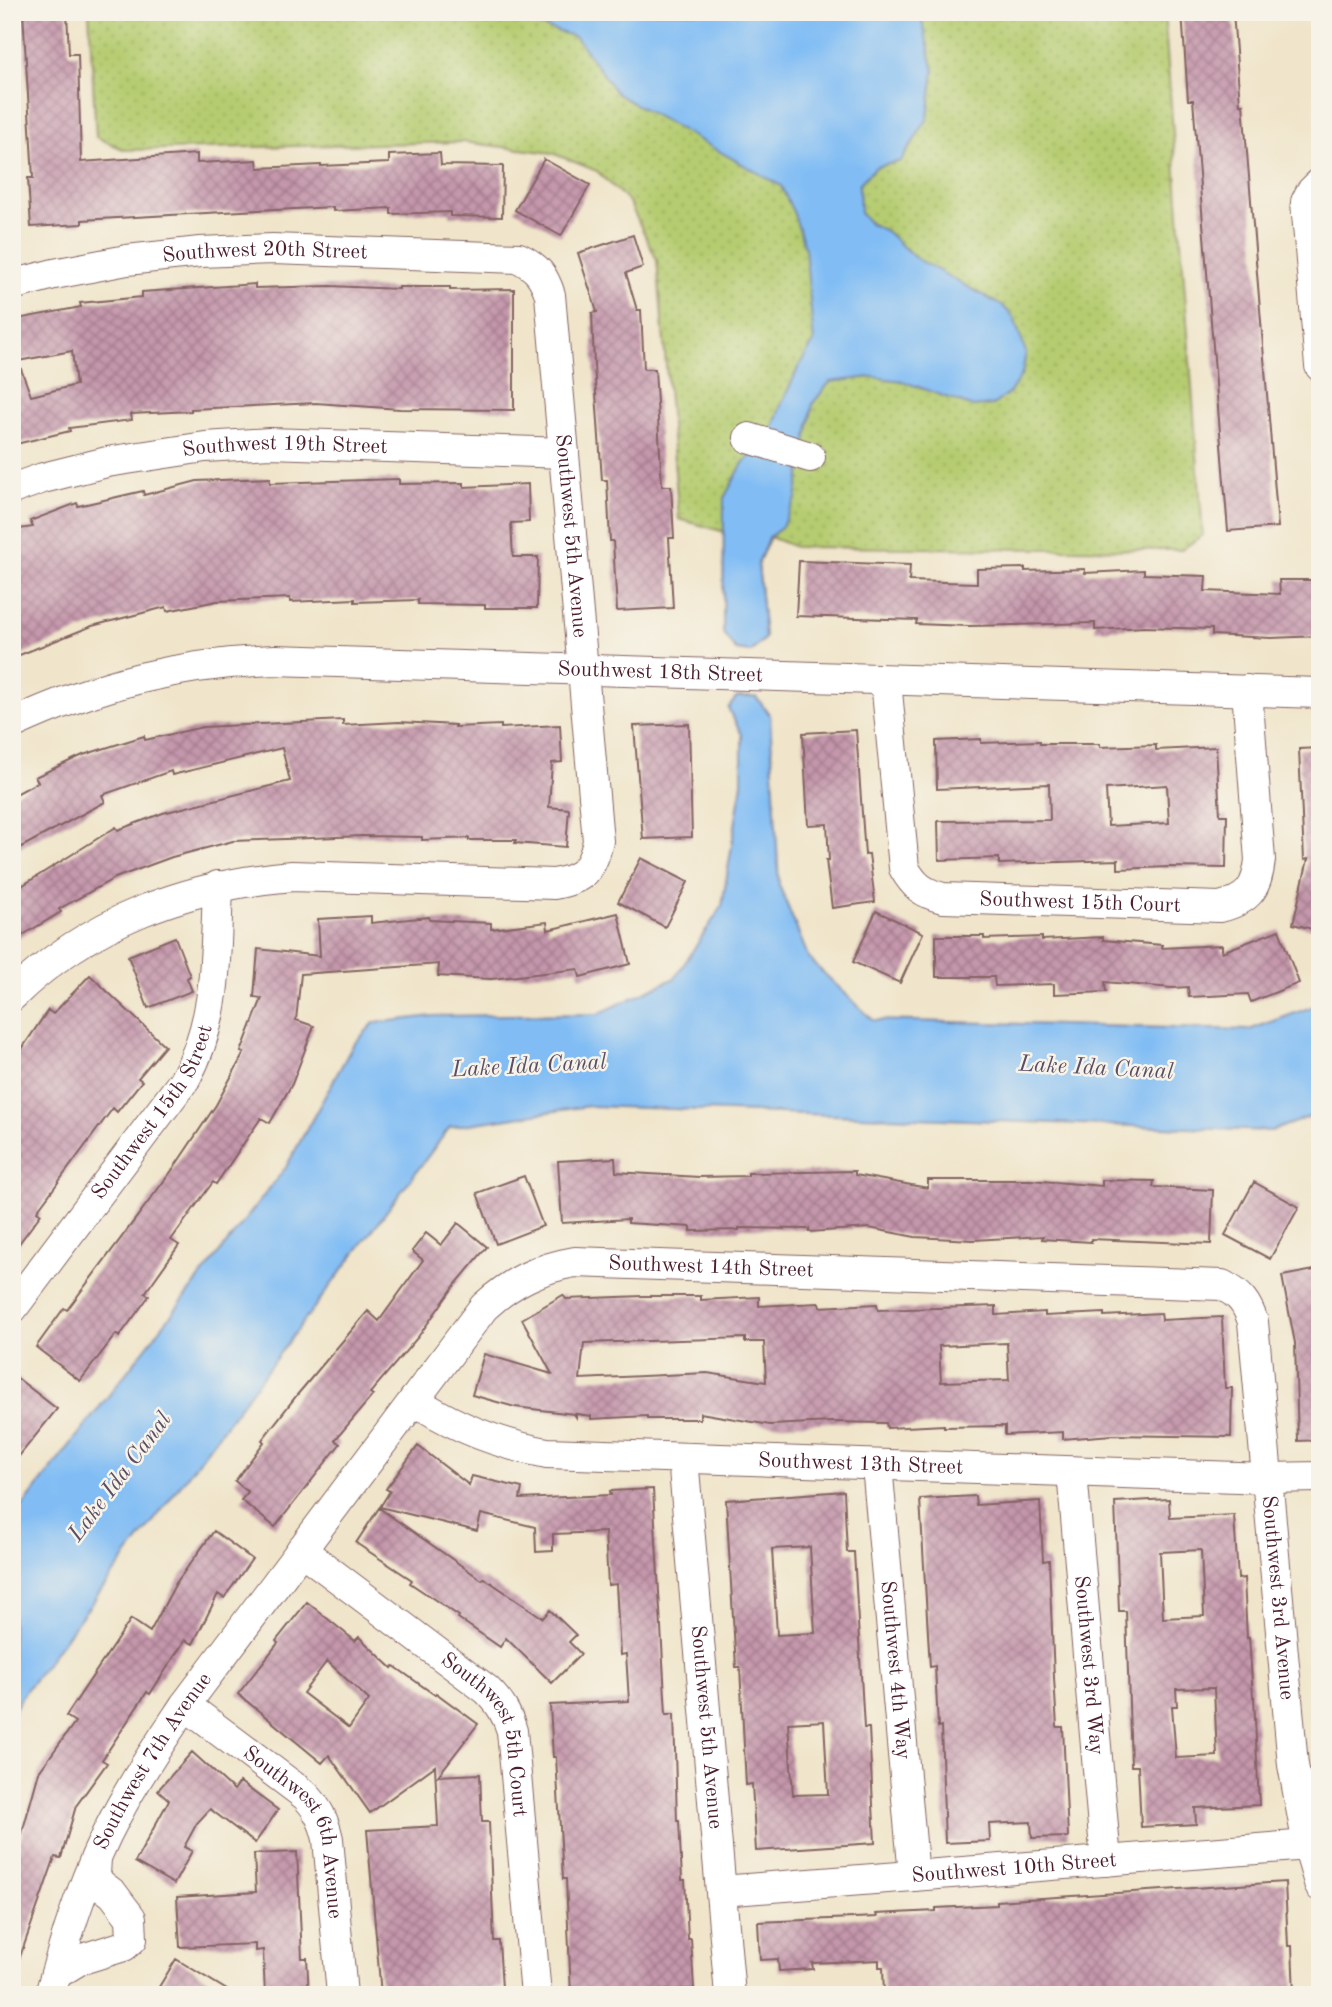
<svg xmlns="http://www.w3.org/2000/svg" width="1332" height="2007" viewBox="0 0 1332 2007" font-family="'Old Standard TT',serif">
<defs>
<pattern id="grass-dots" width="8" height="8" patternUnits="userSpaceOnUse" patternTransform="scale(1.75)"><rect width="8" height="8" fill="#b5cc70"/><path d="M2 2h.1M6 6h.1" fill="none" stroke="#9daf61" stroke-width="1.8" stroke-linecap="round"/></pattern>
<pattern id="building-cross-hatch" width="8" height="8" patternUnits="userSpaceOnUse" patternTransform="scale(1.75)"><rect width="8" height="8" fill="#c597ac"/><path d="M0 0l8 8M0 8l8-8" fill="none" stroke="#a27b8c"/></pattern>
</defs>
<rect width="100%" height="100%" fill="#f7f3e8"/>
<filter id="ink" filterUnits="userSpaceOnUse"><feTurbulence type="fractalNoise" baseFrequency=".0143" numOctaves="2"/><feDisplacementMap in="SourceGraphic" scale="14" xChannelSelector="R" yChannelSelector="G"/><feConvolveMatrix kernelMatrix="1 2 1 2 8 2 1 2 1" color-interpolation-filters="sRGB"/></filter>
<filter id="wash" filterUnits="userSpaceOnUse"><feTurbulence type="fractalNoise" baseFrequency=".00686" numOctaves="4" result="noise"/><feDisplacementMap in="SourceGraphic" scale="28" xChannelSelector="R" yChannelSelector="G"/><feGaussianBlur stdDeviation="1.57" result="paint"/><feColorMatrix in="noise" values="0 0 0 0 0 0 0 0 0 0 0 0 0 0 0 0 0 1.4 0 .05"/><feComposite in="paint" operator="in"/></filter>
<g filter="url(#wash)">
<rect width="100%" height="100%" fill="#f0e5ca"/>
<path fill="url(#grass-dots)" stroke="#80764e" stroke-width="2" d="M89 12H1164L1203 535 1181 550 795 547 770 537 758 563 765 638 751 652 736 650 723 633 725 532 679 519 657 260 629 202 597 171 552 153 463 142 125 150 96 137Z"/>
<path fill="#81bdf4" stroke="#666e90" stroke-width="2" d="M496 12H920L934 71 928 118 901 161 876 167 859 184 860 213 871 224 886 231 914 257 1004 307 1014 318 1026 353 1022 374 1010 392 993 405 973 407 902 381 872 377 830 382 813 403 796 499 781 528 769 537 758 563 765 638 751 652 736 650 723 633 724 498 743 463 769 439 781 405 800 364 814 342 805 248 794 214 781 186 617 94 576 37Z
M737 697H756L770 715 779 885 809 959 873 1020 1249 1030 1320 1004V1113L1271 1131 589 1106 450 1127 21 1697 12 1715V1520L286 1167 353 1045 374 1023 433 1016 598 1014 675 978 722 906 742 783V735L728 708Z"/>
<g id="blocks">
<path fill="url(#building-cross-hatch)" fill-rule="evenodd" d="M23 12H67L69 54H78L81 162 197 154V163L257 160 258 168 321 165V166L389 163V155L440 153 441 165 503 166 502 217 450 216V212L391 214V208L333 211V207L275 210V209L82 220V224L31 227 28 178H33Z
M1182 12H1233L1240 104H1243L1278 527 1228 531 1193 100H1188Z
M544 159 590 185 561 236 515 210Z
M633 235 643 267 626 273 637 310H641L644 369H655L662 486H671L674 538H669L673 608 617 611 613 541H610L607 480H602L594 365 592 313 597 312 578 253Z
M255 284V288L330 286 399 289V287H450V290L514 289V410L400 409 316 403 191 409V411L131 414 132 420 69 428 70 431 12 445V320L81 307 80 303 142 297V292ZM72 351 76 385 31 396 18 361Z
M270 478V483L399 479V484L464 483V487L528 484 529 522 511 523 513 557H538L537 608H485V605L418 604V600L355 602V599L290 602V598L217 601 167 611 166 607 92 626 12 658V530L33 527 30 521 77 503 78 506 143 491 144 495 197 481Z
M799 561 910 565 909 581 977 583V569L1025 568V571L1085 569V573L1144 570V574L1206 576 1205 591 1280 594 1279 580H1320V636L1271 638 1212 635V629L1144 627 1095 630V623L969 626 916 624 917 620 796 616Z
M343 720V725L399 722 455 725V727L501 725V728L560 725 562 762 552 763 549 807 569 809 566 847 515 843 516 840H469V838L422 840V837L363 836 233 841 172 857 115 878 59 909 61 912 18 938 12 928V892L116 827 118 830 163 813 290 781 282 748 172 775 171 771 102 795 105 802 12 852V796L38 782 35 777 83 755 144 736 145 740 203 727Z
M689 724 692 837 643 839 634 726Z
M856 730 865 855 869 854 875 902 832 908 826 860H829L827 824 808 825 803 733Z
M981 739V743L1040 741V744H1100V747L1156 745V750L1216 747 1220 815H1227L1226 868 1169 867 1118 869V860L999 864V858L939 860 938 821 1050 820 1049 784 937 789 936 741ZM1167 785 1169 823 1108 826 1106 789Z
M1320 748V931L1293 924 1308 859 1304 860 1299 749Z
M641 858 688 882 665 927 618 902Z
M876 911 923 933 900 983 853 962Z
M618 913 630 964 580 977 578 969 491 979 438 976 439 964 301 974 296 1020 314 1026 292 1084 270 1123 261 1118 216 1184 213 1182 171 1240 179 1245 145 1293 149 1296 119 1337 116 1334 80 1381 36 1347 64 1308 67 1310 173 1169 216 1105 244 1053 241 1052 262 998 254 997 258 949 320 956 318 919 371 916V923L429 917 430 920 491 923V929L547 922 548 930Z
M1279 930 1299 983 1251 1002 1248 994 1189 997 1188 987 1172 988 1105 982 1106 992 1054 994V984L995 986 994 977H936V936H984V939L1042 937V940L1103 937V940L1162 945V948L1222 945V952Z
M175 937 190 976 187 978 192 991 148 1008 128 956Z
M90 975 165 1046 138 1078 142 1081 117 1112 113 1108 37 1211 41 1214 12 1253V1043L21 1050 48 1010 53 1014Z
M615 1158 616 1172 699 1177 748 1176V1173L855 1171V1175L928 1188V1180H1030L1102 1186V1180L1154 1181 1153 1187 1213 1190 1211 1244 1091 1239V1242L1042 1239 1043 1236 973 1240 915 1237 869 1228 809 1232V1229L739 1228V1230L691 1231V1227L628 1223V1219L562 1223 558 1161Z
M524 1176 543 1226 496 1244 477 1193Z
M1254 1182 1299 1207 1270 1259 1225 1235Z
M458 1223 487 1247 455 1285 418 1337 370 1393 373 1395 335 1440 340 1444 275 1527 241 1500 248 1492 235 1481 264 1442 262 1440 297 1395 368 1311 379 1321 423 1260 412 1251 426 1233 441 1245Z
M1320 1269V1440L1298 1441 1295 1343 1282 1276Z
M563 1295 566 1299 643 1296H701V1300L759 1297V1306L819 1303 820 1307 877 1304 878 1310 996 1306V1315L1045 1312V1316L1104 1313V1316L1161 1313 1162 1320 1222 1317 1225 1388H1232L1231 1437 1112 1435 1063 1439V1432L1005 1435V1426L944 1427V1425L887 1428 886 1423 832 1422 770 1425 700 1413V1419H647V1416L591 1419V1416L576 1414V1417L574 1414 515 1407 472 1395 484 1354 552 1374 522 1319ZM745 1338V1342H764L766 1382 707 1373 580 1379 584 1343ZM1007 1343 1009 1380 941 1382 939 1346Z
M12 1374 57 1409 12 1465Z
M418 1446 469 1485 472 1476 522 1488 520 1499 611 1495 610 1491 653 1489 666 1714H674L677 1821H679L682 1880H685L688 1939H691L694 1989 571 1995 566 1879H563L556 1757H553L550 1705 629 1701 626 1654 620 1655 616 1584 608 1585 605 1532 553 1534V1551L536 1552 535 1527 481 1514 477 1531 380 1507 390 1491 386 1489Z
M844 1491 847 1552H854L864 1728H869L875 1843 756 1851 752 1784 746 1785 740 1667H736L726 1500ZM810 1547 815 1633 777 1635 772 1549ZM824 1721 828 1794 793 1795 788 1723Z
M975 1496 976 1505 1040 1501 1043 1561 1049 1560 1054 1678 1057 1727H1063L1068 1837 1032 1838 1031 1822 989 1824 990 1841 945 1843 941 1726 938 1727 935 1666 930 1667 920 1499Z
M1169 1499 1170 1518 1234 1515 1238 1579 1244 1578 1247 1638 1249 1637 1253 1697H1254L1259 1805 1195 1808 1196 1824 1141 1827 1138 1766H1131L1126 1611H1119L1115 1502ZM1201 1550 1204 1616 1163 1618 1160 1552ZM1214 1688 1217 1756 1176 1758 1172 1706H1177L1176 1689Z
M379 1508 482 1580 484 1578 543 1618 550 1610 576 1635 569 1642 581 1654 552 1683 506 1638 500 1647 458 1618 459 1616 410 1583 412 1580 356 1543Z
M214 1531 252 1559 224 1598 218 1594 193 1644 185 1640 150 1694 147 1692 102 1760 107 1763 76 1806 61 1858 55 1857 15 1971 12 1970V1857L15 1858 39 1772 75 1722 66 1716 131 1619 150 1632 176 1583Z
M307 1602 355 1641 359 1637 392 1668 394 1666 435 1695 436 1693 478 1724 438 1776 480 1774 482 1822H489L494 1941H499L502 1988 426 1993V1995H381L367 1830 438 1826 435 1766 370 1813 329 1755 322 1763 238 1694 278 1643 276 1641ZM327 1661 369 1700 349 1728 303 1693Z
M192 1752 234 1790 240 1782 278 1810 255 1843 210 1809 197 1823 184 1847 192 1851 174 1884 135 1862 169 1800 158 1790Z
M297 1852 302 1958H307L309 1995H265L263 1950 255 1951V1944L180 1947 177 1897 256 1892 254 1854Z
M1285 1882 1288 1946H1292L1294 1995H884L883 1967H879V1960L812 1963 813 1969 779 1971 778 1959 760 1960 758 1922 877 1917 876 1914 936 1911V1908L997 1905V1901Z
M176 1959 235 1995H154Z"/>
</g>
</g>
<g filter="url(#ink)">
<use href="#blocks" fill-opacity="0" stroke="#846463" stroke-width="2"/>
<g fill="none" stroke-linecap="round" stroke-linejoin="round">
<g stroke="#846463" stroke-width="32">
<g id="minor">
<path d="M1320 183 1311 192 1306 202 1320 366"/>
<path id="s1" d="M12 285 54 274 127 260 200 252 273 249 519 258C537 267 544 276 550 295L598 841C592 870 583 879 554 884L292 876C188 885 88 921 12 996"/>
<path d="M749 438 810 457"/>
<path id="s2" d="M12 489 43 478 107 462 205 447 270 443 564 453"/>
<path id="s3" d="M886 681 904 868C914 886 923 893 943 898L1220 907C1248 900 1257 889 1260 860L1247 690"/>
<path id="s4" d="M12 724C100 683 178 664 275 660L1320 693"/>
<path id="s5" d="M12 1309 185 1079C219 1017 215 954 218 886"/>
<path id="s6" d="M414 1400C456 1428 498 1444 547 1453L1266 1478 1320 1477"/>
<path id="s7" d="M683 1458 730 1995"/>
<path id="s8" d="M877 1465 914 1876"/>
<path id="s9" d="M1072 1472 1106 1861"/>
<path id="s10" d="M301 1550 487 1690C500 1703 507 1714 512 1731L536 1995"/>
<path id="s11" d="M185 1705 306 1796C318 1809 324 1821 328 1839L342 1995"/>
<path id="s12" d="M721 1891 1308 1845"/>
<path d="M56 1974 79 1960 124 1946 132 1939 131 1918 113 1894 100 1884 95 1875 96 1858"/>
<path id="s13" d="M50 1995C67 1933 86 1871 117 1814 137 1776 161 1741 185 1705L484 1307C511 1282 539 1268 575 1262L1222 1285C1240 1294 1247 1303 1253 1322L1293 1765 1308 1845 1320 1886"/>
</g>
</g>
<use href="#minor" stroke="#fff" stroke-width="30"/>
</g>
</g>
<g text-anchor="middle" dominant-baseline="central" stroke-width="5" stroke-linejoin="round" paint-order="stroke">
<g font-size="21" fill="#4a1f2b" stroke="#f7f3e8">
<text stroke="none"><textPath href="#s1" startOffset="256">Southwest 20th Street</textPath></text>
<text stroke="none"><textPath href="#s2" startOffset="278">Southwest 19th Street</textPath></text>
<text stroke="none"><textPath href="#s1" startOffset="802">Southwest 5th Avenue</textPath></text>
<text stroke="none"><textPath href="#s4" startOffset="658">Southwest 18th Street</textPath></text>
<text stroke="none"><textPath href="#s3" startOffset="376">Southwest 15th Court</textPath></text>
<text stroke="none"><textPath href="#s5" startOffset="243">Southwest 15th Street</textPath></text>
<text stroke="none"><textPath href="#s13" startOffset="1059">Southwest 14th Street</textPath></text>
<text stroke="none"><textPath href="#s6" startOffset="458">Southwest 13th Street</textPath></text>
<text stroke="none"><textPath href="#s13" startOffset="1897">Southwest 3rd Avenue</textPath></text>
<text stroke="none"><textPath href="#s9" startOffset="194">Southwest 3rd Way</textPath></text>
<text stroke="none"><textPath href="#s8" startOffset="206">Southwest 4th Way</textPath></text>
<text stroke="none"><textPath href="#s7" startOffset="270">Southwest 5th Avenue</textPath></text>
<text stroke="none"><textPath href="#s10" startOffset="273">Southwest 5th Court</textPath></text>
<text stroke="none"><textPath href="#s13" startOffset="257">Southwest 7th Avenue</textPath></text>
<text stroke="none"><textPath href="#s11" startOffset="178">Southwest 6th Avenue</textPath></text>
<text stroke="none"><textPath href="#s12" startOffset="294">Southwest 10th Street</textPath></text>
</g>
<g font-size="23" font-style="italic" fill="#5a4e67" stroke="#f7f3e8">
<text transform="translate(529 1066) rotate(-3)">Lake Ida Canal</text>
<text transform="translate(1096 1068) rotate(3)">Lake Ida Canal</text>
<text transform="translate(120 1477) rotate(-53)">Lake Ida Canal</text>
</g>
</g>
<rect width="1332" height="2007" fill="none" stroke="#f7f3e8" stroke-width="42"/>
</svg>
